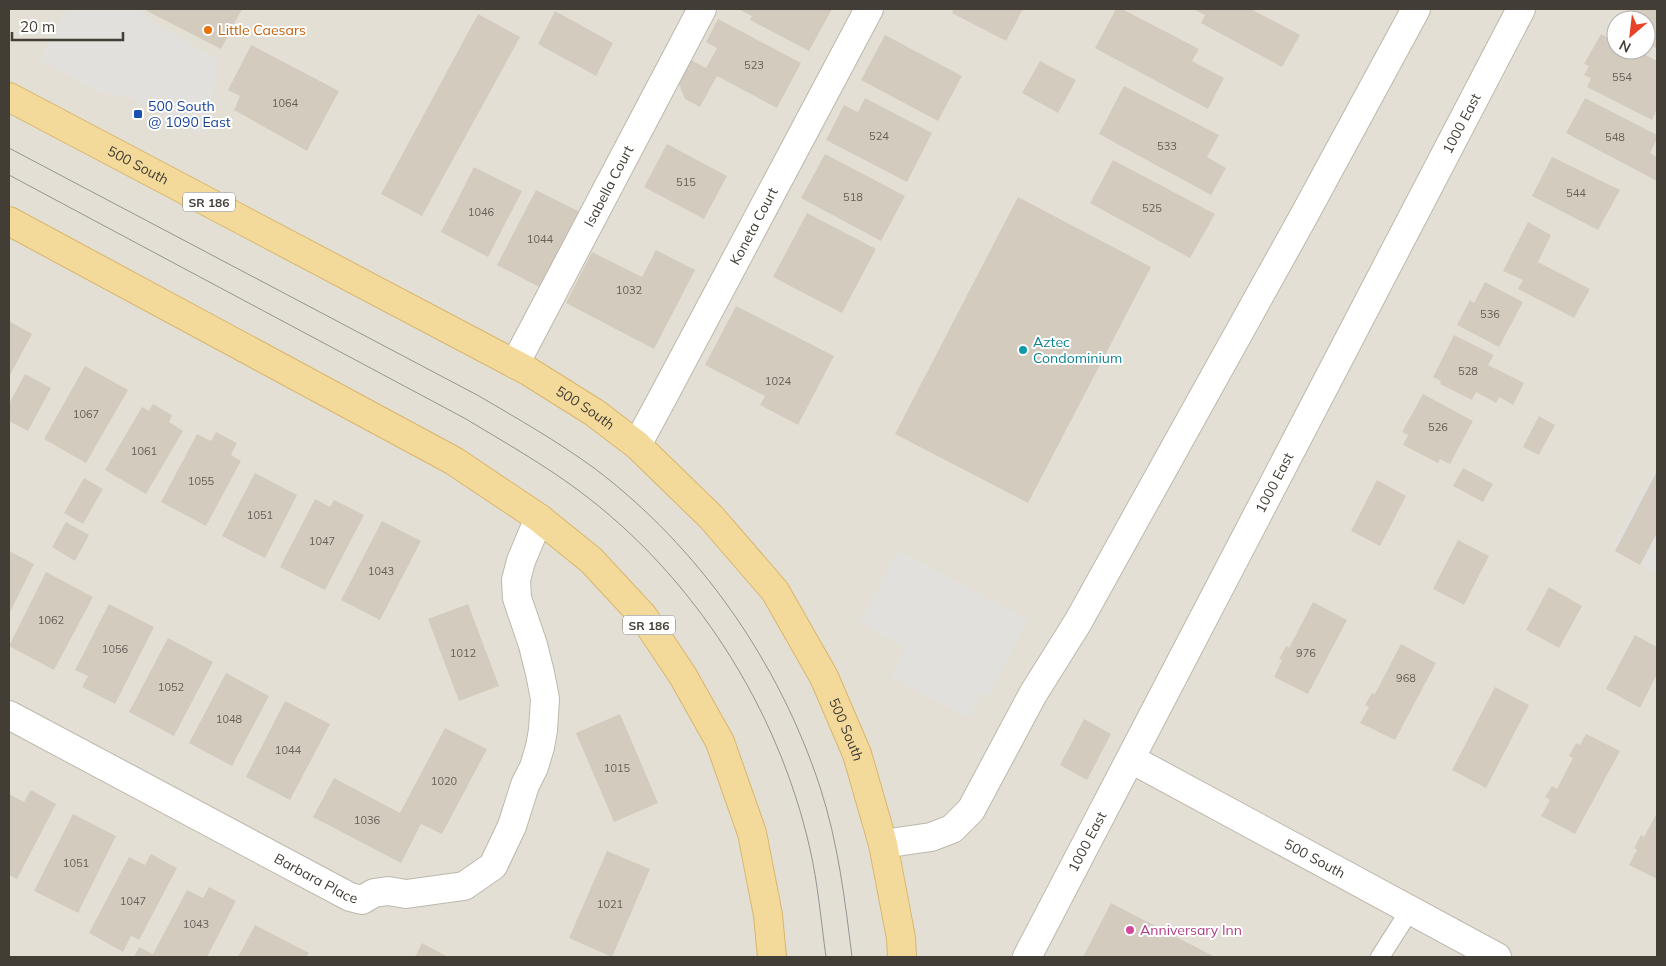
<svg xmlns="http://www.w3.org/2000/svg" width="1666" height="966" viewBox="0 0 1666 966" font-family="Mulish,sans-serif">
<rect width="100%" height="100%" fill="#f1ede5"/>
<path fill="#e4dfd4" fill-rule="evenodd" d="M9 9H1657V957H9ZM1616 20H1646V50H1616Z"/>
<path fill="#e2e0dd" d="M66 9H143L146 19 219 60 205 137 126 96 100 93 40 60Z
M1657 464V575L1612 547Z
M898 550 1028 620 988 696 982 693 968 718 891 677 905 648 860 622Z"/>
<path fill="#d4cbbf" d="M148 9H242L221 49 147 11Z
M738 9H832L809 51 750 20 752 16Z
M954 9H1023L1006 41 952 13Z
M1116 9H1122L1199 49 1192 61 1224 78 1208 109 1095 48Z
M1193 9H1251L1300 35 1282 67 1201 23 1205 15Z
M1624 9H1657V49L1646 43V20H1623L1628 11Z
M555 11 613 43 596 76 538 44Z
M478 14 520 37 422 216 381 194Z
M718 19 801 63 777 108 717 76 700 107 685 99 679 84 672 80 679 68 685 72 691 60 706 68 717 48 706 42Z
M1601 34 1616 42V50H1637L1657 61V109L1652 120 1587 87 1591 78 1584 75 1589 66 1584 64Z
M885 35 962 76 938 121 861 80Z
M251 45 339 91 307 151 234 110 240 96 228 90Z
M1040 61 1076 80 1058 113 1022 93Z
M1124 86 1219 135 1207 157 1226 168 1211 195 1099 134Z
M865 98 932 133 907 182 826 140 844 105 858 112Z
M1585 98 1657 135V139L1650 153 1657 157V181L1566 133Z
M667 144 727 176 704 219 644 187Z
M825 154 905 196 881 241 801 198Z
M1552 157 1620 190 1598 230 1532 196Z
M1113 160 1215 214 1190 258 1090 203Z
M474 167 522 191 488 257 441 232Z
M536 190 582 213 543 289 497 265Z
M1018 197 1151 267 1028 503 895 434Z
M807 213 876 249 842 313 773 277Z
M1528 222 1551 235 1538 262 1590 289 1574 318 1518 289 1523 280 1503 271Z
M656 250 695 270 654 349 566 303 592 252 642 277Z
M1485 282 1523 302 1499 347 1457 325 1470 300 1474 303Z
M736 306 834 356 798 425 760 405 765 396 705 365Z
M9 321 32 334 9 377Z
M1454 335 1494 355 1488 365 1524 383 1513 405 1499 397 1496 403 1476 392 1472 400 1440 384 1441 381 1433 377Z
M85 366 128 390 86 463 44 439Z
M25 374 51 388 28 431 9 421V404Z
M1423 394 1473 421 1450 464 1440 459 1438 463 1403 445 1408 435 1402 432Z
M153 404 172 415 169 422 183 431 146 494 105 470 142 407 149 411Z
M1539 416 1555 425 1539 455 1523 447Z
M216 432 237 443 231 455 241 461 206 526 161 502 197 434 211 441Z
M1463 468 1493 484 1483 502 1453 486Z
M1657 471V533L1640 565 1615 551Z
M255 473 297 495 265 558 222 536Z
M84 478 103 489 83 524 64 513Z
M1377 480 1406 496 1380 546 1351 531Z
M315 499 330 507 334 500 364 515 325 590 280 567Z
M382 521 421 541 380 620 341 600Z
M66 522 89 535 75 561 52 547Z
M1458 540 1489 556 1464 605 1433 589Z
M9 551 34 564 9 614Z
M46 572 93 597 54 670 9 646Z
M1549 587 1582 606 1559 648 1526 630Z
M1313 602 1347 620 1308 694 1274 677 1282 660 1279 659 1286 646 1289 648Z
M109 604 154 627 115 704 82 687 88 676 75 670Z
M468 604 499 686 459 701 428 619Z
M1635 635 1657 647V674L1640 708 1606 689Z
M168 638 213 662 174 736 129 712Z
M1401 644 1436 663 1395 740 1360 723 1369 707 1365 705 1372 693 1375 694Z
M226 673 269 696 232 766 189 743Z
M1495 687 1529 705 1486 788 1452 770Z
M285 701 330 724 290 800 246 777Z
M620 714 658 803 614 822 576 733Z
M1084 719 1111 734 1087 780 1060 765Z
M445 728 487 749 442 834 421 824 401 863 313 817 334 778 400 813Z
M1586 734 1620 751 1575 834 1541 816 1550 800 1545 797 1552 786 1557 789 1573 758 1569 756 1576 743 1580 745Z
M31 790 56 804 17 879 9 875V794L24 802Z
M1657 813V879L1629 865 1637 850 1634 848 1641 835 1644 837Z
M73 814 116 836 78 913 34 891Z
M607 851 650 869 612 957 569 938Z
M151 854 177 868 139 940 131 936 123 952 89 933 129 857 145 865Z
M209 887 236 901 207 957H134L139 947 153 954 187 890 203 898Z
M1111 903 1215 957H1083Z
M255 925 309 953 306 957H238Z
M422 943 448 957H415Z"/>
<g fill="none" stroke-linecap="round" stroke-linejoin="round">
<g stroke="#beb7ac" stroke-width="20">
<path id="lane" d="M1380 957 1410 910"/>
</g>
<g stroke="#beb7ac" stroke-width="30">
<g id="street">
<path id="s1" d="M515 364 702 9"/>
<path id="s2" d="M637 445 664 395 869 9"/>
<path id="s3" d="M9 715 350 897 362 900 374 893 388 891 406 894 464 886 493 866 512 826 525 785 534 767 540 747 543 730 545 699 540 673 533 645 517 598 516 580 521 561 539 518"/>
<path id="s4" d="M1131 759 1497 957"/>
<path d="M883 844 931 837 952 829 971 810 1033 694 1078 622 1301 221 1416 9"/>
<path id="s5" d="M1027 957 1521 9"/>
</g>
</g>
<g stroke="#d8b66c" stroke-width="30">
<g id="primary">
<path id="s6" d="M9 97 528 371 595 413 637 445 711 517 775 591 824 677 857 754 883 844 901 938 902 957"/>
<path d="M9 221 454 461 539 518 591 560 643 616 683 676 720 742 752 833 768 915 772 957"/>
</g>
</g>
<use href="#lane" stroke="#fff" stroke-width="18"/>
<use href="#street" stroke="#fff" stroke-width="28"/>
<use href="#primary" stroke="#f4da9a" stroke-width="28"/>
<path stroke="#949494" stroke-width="1" d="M9 148 479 396C518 419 557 441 594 468 699 547 779 662 820 787 838 842 845 900 852 957
M9 175 466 419C504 442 543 464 578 490 694 576 778 708 810 849 818 884 821 921 826 957"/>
</g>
<circle fill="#e8710a" stroke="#fff" stroke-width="2" cx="208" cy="30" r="5"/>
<rect fill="#1a4fb4" stroke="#fff" stroke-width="2" x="133" y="109" width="10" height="10" rx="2.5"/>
<circle fill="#0f9aa8" stroke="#fff" stroke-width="2" cx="1023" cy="350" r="5"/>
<circle fill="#d1479c" stroke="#fff" stroke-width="2" cx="1130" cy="930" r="5"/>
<g text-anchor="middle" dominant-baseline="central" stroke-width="4" stroke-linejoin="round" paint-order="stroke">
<g font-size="11" fill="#666058">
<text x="754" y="65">523</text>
<text x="1622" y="77">554</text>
<text x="285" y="103">1064</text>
<text x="879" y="136">524</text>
<text x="1615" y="137">548</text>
<text x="1167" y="146">533</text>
<text x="686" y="182">515</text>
<text x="1576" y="193">544</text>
<text x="853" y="197">518</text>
<text x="1152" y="208">525</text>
<text x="481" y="212">1046</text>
<text x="540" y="239">1044</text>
<text x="629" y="290">1032</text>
<text x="1490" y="314">536</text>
<text x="1468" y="371">528</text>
<text x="778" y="381">1024</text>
<text x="86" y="414">1067</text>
<text x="1438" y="427">526</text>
<text x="144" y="451">1061</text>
<text x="201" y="481">1055</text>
<text x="260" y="515">1051</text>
<text x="322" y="541">1047</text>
<text x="381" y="571">1043</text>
<text x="51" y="620">1062</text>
<text x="115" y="649">1056</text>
<text x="463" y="653">1012</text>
<text x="1306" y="653">976</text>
<text x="1406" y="678">968</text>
<text x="171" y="687">1052</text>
<text x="229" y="719">1048</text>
<text x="288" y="750">1044</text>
<text x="617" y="768">1015</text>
<text x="444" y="781">1020</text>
<text x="367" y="820">1036</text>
<text x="76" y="863">1051</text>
<text x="133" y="901">1047</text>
<text x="610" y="904">1021</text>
<text x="196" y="924">1043</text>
</g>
<g fill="#fff" stroke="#7b7772" stroke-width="1">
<rect x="183" y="192.5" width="52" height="19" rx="4"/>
<rect x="623" y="615.5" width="52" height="19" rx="4"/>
</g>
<g font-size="12" font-weight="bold" fill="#423d35">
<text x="209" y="202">SR 186</text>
<text x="649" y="625">SR 186</text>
</g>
<g font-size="14" fill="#c56008" stroke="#fff" text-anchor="start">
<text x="218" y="30">Little Caesars</text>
</g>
<g font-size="14" fill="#164399" stroke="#fff" text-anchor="start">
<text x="148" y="106">500 South<tspan x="148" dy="16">@ 1090 East</tspan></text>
</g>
<g font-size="14" fill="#423d35" stroke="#fff">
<text stroke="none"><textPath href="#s5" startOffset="940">1000 East</textPath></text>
<text stroke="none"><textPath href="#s6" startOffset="146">500 South</textPath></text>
<text stroke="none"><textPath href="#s1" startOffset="201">Isabella Court</textPath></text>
<text stroke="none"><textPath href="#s2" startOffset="248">Koneta Court</textPath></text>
<text stroke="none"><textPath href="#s6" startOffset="655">500 South</textPath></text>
<text stroke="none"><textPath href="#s5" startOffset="535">1000 East</textPath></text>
<text stroke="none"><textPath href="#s6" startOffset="1076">500 South</textPath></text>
<text stroke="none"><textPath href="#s5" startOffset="130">1000 East</textPath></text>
<text stroke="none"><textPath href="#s4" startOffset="209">500 South</textPath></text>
<text stroke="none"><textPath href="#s3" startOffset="348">Barbara Place</textPath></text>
</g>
<g font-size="14" fill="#0d838f" stroke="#fff" text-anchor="start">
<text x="1033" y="342">Aztec<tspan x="1033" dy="16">Condominium</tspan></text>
</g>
<g font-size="14" fill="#b23c85" stroke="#fff" text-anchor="start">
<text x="1140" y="930">Anniversary Inn</text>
</g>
</g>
<rect width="1666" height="966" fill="none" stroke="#423d35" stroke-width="20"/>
<g transform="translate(1631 35) rotate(208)"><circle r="24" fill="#ffffff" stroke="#b3b1ae"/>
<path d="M0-4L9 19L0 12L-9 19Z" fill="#e64227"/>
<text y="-8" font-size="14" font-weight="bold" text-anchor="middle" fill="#423d35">N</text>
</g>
<path d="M12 32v8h111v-8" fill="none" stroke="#423d35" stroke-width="2.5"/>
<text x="20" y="32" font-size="15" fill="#423d35" stroke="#ffffff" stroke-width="4" paint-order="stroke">20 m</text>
</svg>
